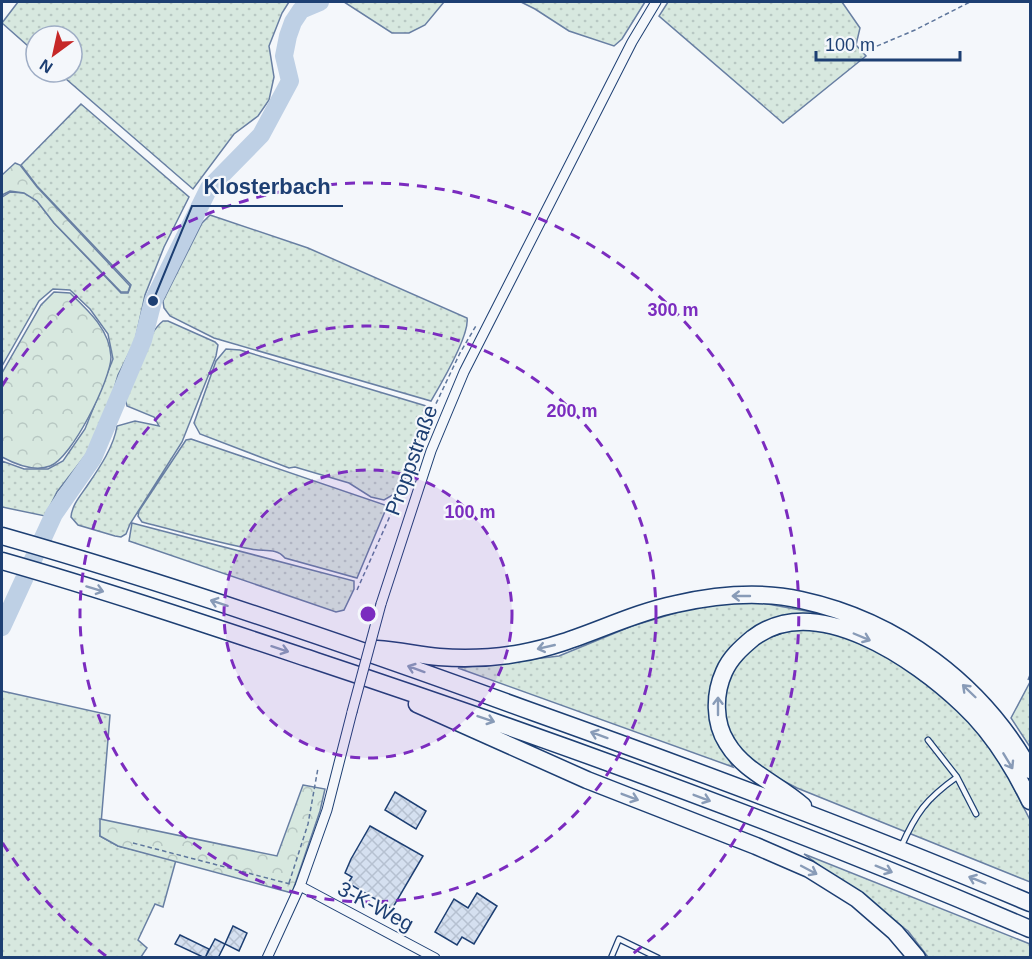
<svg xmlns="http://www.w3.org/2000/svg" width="1032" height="959" viewBox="0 0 1032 959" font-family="Arial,sans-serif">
<defs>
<pattern id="green-dots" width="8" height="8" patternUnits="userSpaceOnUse" patternTransform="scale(1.5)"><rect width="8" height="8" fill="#d7e8df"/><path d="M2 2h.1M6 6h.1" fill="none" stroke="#b8c8c3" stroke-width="1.8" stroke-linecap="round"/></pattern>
<pattern id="forest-crowns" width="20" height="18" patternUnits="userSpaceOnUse" patternTransform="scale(1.5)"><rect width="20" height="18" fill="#d7e8df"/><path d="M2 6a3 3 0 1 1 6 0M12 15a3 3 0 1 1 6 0" fill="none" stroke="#b8c8c3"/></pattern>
<pattern id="building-cross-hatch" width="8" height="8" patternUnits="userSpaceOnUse" patternTransform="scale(1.5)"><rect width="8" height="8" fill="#d5e0f0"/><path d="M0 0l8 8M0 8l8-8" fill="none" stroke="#b6c1d1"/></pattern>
</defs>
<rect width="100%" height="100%" fill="#f4f7fb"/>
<path fill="url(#green-dots)" stroke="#687fa3" stroke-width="1.5" d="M18 2H289L282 13 269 46 274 77 269 100 258 116 234 134 193 189 58 72H72V36H36V53L2 23Z
M344 2H444L425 25 409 33H392Z
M521 2H645L622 39 614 46 569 31 535 9Z
M668 2H842L860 28 856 45 866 56 783 123 659 16Z
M81 104 189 197 164 247 145 295 135 341 118 375 110 403 88 452 57 492 45 516 2 507V461L24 469H48L63 461 85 429 113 359 108 334 90 309 70 290 53 289 39 301 2 366V197L10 192 25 193 37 201 54 223 121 293H128L131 285 37 186 21 165Z
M210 215 308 248 467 318C470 335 441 384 431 401L214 338 170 316 164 308 163 301 202 223Z
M163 321H168L215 342 218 345 216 356 182 442 130 524 126 534 121 537 115 536 78 525 71 517C72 504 82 494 89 483 100 467 114 446 117 426L135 421 159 426 154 417 127 406C126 401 124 396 126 392 131 373 148 333 163 321Z
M226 349 240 350 426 406 429 410 396 493 384 500 371 497 349 483 295 467 289 468 200 434 194 423 216 361Z
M191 439 385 505 386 509 357 578 285 558C276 547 263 552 251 549 214 542 178 531 142 522L138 516 139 511 186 440Z
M132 523 354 581V589L344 610 336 612 129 541Z
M751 601 828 615 826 621 797 617 726 654 712 729 733 767 458 668 559 656 632 626 692 608Z
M796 628 841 634 885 655 923 678 961 710 1002 765 1030 820V882L797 788 766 772 745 757 728 731 722 698 736 662 758 642Z
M1030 682V747L1011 718Z
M2 691 110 715 100 836 118 846 176 860 163 907 155 904 138 940 147 948 141 957 2 958Z
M804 854 1030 944V957H928L908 931Z"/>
<path fill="url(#forest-crowns)" stroke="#687fa3" stroke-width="1.5" d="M15 163 20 165 37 187 130 286 128 292H121L54 223 37 201 24 193 10 191 2 195V175Z
M54 292 70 293C88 310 110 330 111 357 111 379 72 458 50 466 35 472 15 464 2 457V373L41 305Z
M303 785 325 789 320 811 292 893 118 846 100 836V819L277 856Z"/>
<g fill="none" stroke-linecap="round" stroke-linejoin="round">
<path stroke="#bed0e5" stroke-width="18" d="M2 627 54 514 93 458 143 340 153 301 209 188 261 135 290 81 284 56 288 36 293 22 301 10 320 2"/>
</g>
<path fill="url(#building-cross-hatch)" stroke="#1d3f73" stroke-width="1.5" d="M395 792 426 811 416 829 385 810Z
M370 826 423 856 392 909 348 883 352 877 345 873 351 859Z
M477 893 497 906 474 944 462 937 457 945 435 932 454 899 468 908Z
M233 926 247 933 239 951 225 944Z
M180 935 209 949 205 958 175 944Z
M215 939 225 944 218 958H205Z"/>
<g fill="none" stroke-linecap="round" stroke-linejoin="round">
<g stroke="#1d3f73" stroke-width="7">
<path id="lane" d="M928 740 957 777 976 814
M901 847C916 813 926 799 957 777
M611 958 619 939 658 958"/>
</g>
<g stroke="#1d3f73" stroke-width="11">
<path id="street" d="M381 604 431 451 464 372 632 42 656 2
M300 886 435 958
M267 958 300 886 327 810 352 712"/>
</g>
<g stroke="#1d3f73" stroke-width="19">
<path id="highway" d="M2 536C181 587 358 648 533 712 701 772 867 834 1030 903
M2 561C107 591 211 626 316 661 557 741 797 829 1030 929
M377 649C398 650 418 655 439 657 466 659 494 658 521 653 575 644 623 615 676 604 716 595 761 591 801 600 898 621 982 684 1030 770
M417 704 587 780 756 846 809 869 857 899 895 932 917 958
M803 806C779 784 744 772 727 743 714 723 714 694 724 672 730 658 741 648 753 638 816 590 916 660 963 705 992 732 1013 766 1030 801"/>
</g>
<path stroke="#5e769c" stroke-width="1.5" stroke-dasharray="4.5 3" stroke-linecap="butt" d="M863 52 915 30 970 2
M357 590 394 507 423 431 460 353 477 324
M1028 680 1030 675
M133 843 290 884
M289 883 308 824 318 768"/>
<use href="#lane" stroke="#f4f7fb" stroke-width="4.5"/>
<use href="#street" stroke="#f4f7fb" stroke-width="9"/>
<use href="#highway" stroke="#f4f7fb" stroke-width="16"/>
<g stroke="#1d3f73" stroke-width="11" stroke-linecap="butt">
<path id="street-bridge" d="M352 712 381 604"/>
</g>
<use href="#street-bridge" stroke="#f4f7fb" stroke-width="9"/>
</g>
<defs><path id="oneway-shaft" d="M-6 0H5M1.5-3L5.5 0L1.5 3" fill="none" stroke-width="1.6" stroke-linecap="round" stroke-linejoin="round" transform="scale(1.5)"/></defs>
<g stroke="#889bb7">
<use href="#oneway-shaft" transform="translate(95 589) rotate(17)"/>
<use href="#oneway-shaft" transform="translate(741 596) rotate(180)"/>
<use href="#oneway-shaft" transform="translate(219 603) rotate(-162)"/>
<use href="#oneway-shaft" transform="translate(862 637) rotate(23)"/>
<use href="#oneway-shaft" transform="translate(546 647) rotate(167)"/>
<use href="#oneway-shaft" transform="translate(280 649) rotate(18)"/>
<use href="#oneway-shaft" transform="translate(416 669) rotate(-160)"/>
<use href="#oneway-shaft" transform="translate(969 691) rotate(-136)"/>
<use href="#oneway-shaft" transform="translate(718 706) rotate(-90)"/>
<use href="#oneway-shaft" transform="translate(486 719) rotate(19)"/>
<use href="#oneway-shaft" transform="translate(599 735) rotate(-160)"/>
<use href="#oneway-shaft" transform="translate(1008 761) rotate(59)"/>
<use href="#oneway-shaft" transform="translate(630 797) rotate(21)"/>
<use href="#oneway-shaft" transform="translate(702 798) rotate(21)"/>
<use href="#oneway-shaft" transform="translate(884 869) rotate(22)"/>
<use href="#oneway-shaft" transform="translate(809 870) rotate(28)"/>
<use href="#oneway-shaft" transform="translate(977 880) rotate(-158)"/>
</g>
<circle cx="368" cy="614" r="144" fill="#7b2cbf" fill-opacity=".12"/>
<g fill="none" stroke="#7b2cbf" stroke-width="3" stroke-dasharray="10 8">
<circle cx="368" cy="614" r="144"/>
<circle cx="368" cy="614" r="288"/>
<path d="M106 956A431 431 0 0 1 2 842M2 386A431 431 0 1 1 630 956"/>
</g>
<g text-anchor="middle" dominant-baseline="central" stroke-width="4.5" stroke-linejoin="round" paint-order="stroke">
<g font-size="21" fill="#1d3f73" stroke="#f4f7fb">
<text transform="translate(411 460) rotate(-70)">Proppstraße</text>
<text transform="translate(376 906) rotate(28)">3-K-Weg</text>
</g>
</g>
<circle cx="368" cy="614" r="9" fill="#7b2cbf" stroke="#f4f7fb" stroke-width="3"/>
<g font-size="18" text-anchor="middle" font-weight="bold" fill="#7b2cbf" stroke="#f4f7fb" stroke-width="4.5" stroke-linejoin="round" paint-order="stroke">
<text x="673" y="316">300 m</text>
<text x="572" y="417">200 m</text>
<text x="470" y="518">100 m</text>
</g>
<path fill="none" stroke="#1d3f73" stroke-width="2" d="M153 301L192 206H343"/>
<circle fill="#1d3f73" stroke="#f4f7fb" stroke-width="2" cx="153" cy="301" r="6"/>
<g font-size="22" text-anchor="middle" font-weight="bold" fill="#1d3f73" stroke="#f4f7fb" stroke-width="4.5" stroke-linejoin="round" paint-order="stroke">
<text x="267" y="194">Klosterbach</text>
</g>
<rect width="1032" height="959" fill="none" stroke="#1d3f73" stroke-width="6"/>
<g transform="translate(54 54) rotate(213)"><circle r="28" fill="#f4f7fb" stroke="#9eadc5" stroke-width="1.5"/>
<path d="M0-4.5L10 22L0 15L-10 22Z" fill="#c62828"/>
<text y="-9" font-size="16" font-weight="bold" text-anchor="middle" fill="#1d3f73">N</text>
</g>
<path d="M816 51v9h144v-9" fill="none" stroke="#1d3f73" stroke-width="3"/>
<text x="825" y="51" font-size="18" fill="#1d3f73" stroke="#f4f7fb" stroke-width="4.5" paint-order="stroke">100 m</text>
</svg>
